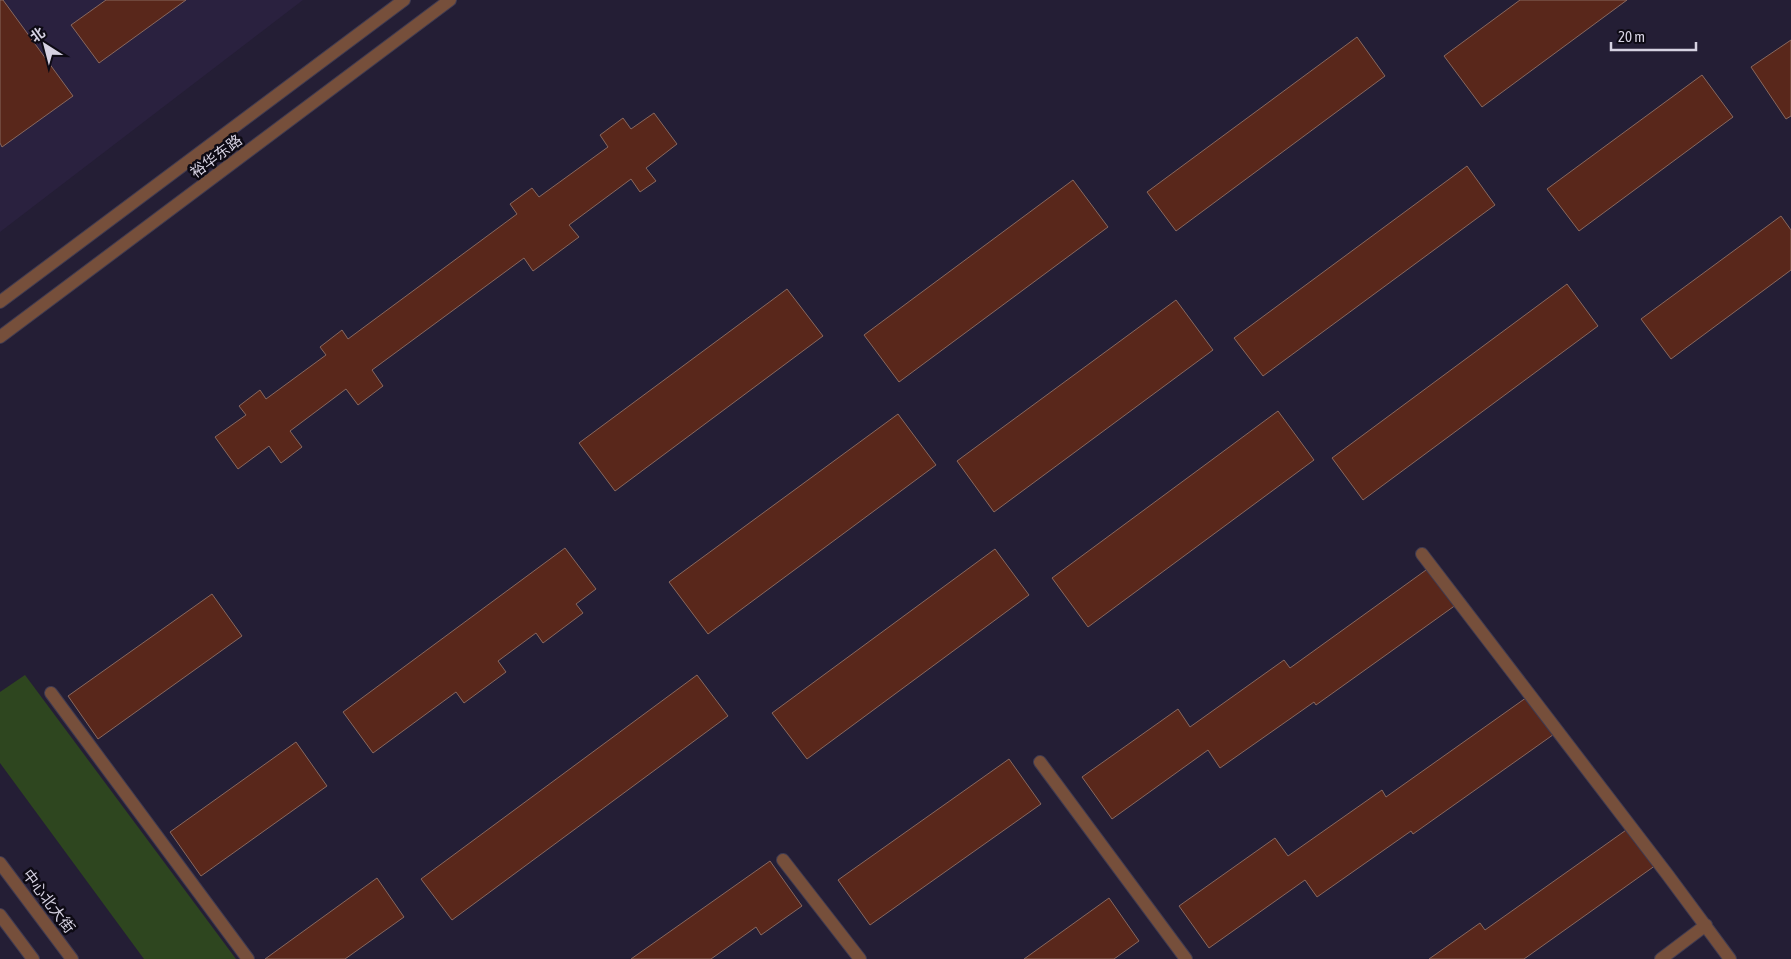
<svg xmlns="http://www.w3.org/2000/svg" width="1791" height="959" viewBox="0 0 1791 959" font-family="'Asap Condensed','Noto Sans SC',sans-serif">
<rect width="100%" height="100%" fill="#241e35"/>
<path fill="#2a213f" d="M0 0H303L0 232Z"/>
<path fill="#2e461f" d="M25 675 236 959H144L0 763V692Z"/>
<path fill="#59271b" stroke="#88685f" d="M0 0H3L73 96 2 147 0 143Z
M106 0H186L99 63 71 25Z
M1520 0H1627L1482 107 1444 56Z
M1357 37 1385 76 1176 231 1147 192Z
M1791 40V116L1786 119 1751 67Z
M1702 75 1733 117 1579 231 1547 189Z
M654 113 677 144 646 168 656 181 640 192 631 179 569 225 579 237 533 271 524 258 372 370 383 386 358 405 346 389 290 431 302 447 281 463 269 446 238 469 215 437 246 415 239 406 260 390 266 399 326 355 320 347 342 330 348 339 517 214 510 204 532 188 539 197 608 147 600 135 623 118 631 129Z
M1467 166 1495 205 1263 376 1234 338Z
M1073 180 1108 227 899 382 864 335Z
M1781 216 1791 230V270L1671 359 1641 319Z
M1567 284 1598 326 1363 500 1332 458Z
M787 289 823 336 615 491 579 443Z
M1176 300 1213 350 994 512 957 461Z
M1278 411 1314 460 1088 627 1052 578Z
M898 414 936 465 708 634 669 582Z
M565 548 596 589 576 604 583 613 543 643 536 633 498 661 506 672 464 703 456 692 373 753 343 712Z
M995 549 1029 595 807 759 772 713Z
M1433 565 1460 602 1316 705 1314 702 1220 768 1208 750 1112 819 1082 777 1178 709 1190 727 1284 660 1290 668Z
M212 594 242 636 98 739 68 696Z
M697 675 728 716 452 920 421 879Z
M1530 695 1557 732 1413 834 1411 831 1317 897 1305 880 1209 948 1179 906 1275 838 1288 856 1382 790 1386 797Z
M296 742 327 786 201 876 170 832Z
M1009 759 1041 804 870 925 838 880Z
M1629 828 1656 865 1524 959H1429L1480 923 1485 930Z
M770 861 802 906 761 935 756 927 711 959H631Z
M377 878 404 917 345 959H265Z
M1109 898 1139 941 1114 959H1024Z"/>
<g fill="none" stroke-linecap="round" stroke-linejoin="round">
<g stroke="#403b51" stroke-width="14">
<path id="minor" d="M0 302 404 0
M0 337 450 0
M1422 554 1667 874 1730 959
M51 693 248 959
M1040 762 1186 959
M783 860 860 959
M0 863 72 959
M0 915 33 959
M1661 959 1706 925"/>
</g>
<use href="#minor" stroke="#764f3b" stroke-width="12"/>
</g>
<g text-anchor="middle" dominant-baseline="central" stroke-width="5" stroke-linejoin="round" paint-order="stroke">
<g font-size="15" fill="#d6d2e2" stroke="#0d0a14">
<text transform="translate(216 156) rotate(-37)">裕华东路</text>
<text transform="translate(49 901) rotate(53)">中心北大街</text>
</g>
</g>
<g transform="translate(45 45) rotate(324)" stroke="#0d0a14" stroke-width="4" paint-order="stroke">
<path d="M0-4L9 19L0 12L-9 19Z" fill="#d6d2e2"/>
<text y="-8" font-size="14" font-weight="bold" text-anchor="middle" fill="#d6d2e2">北</text>
</g>
<path d="M1611 42v8h85v-8" fill="none" stroke="#d6d2e2" stroke-width="2.5"/>
<text x="1618" y="42" font-size="15" fill="#d6d2e2" stroke="#0d0a14" stroke-width="4" paint-order="stroke">20 m</text>
</svg>
